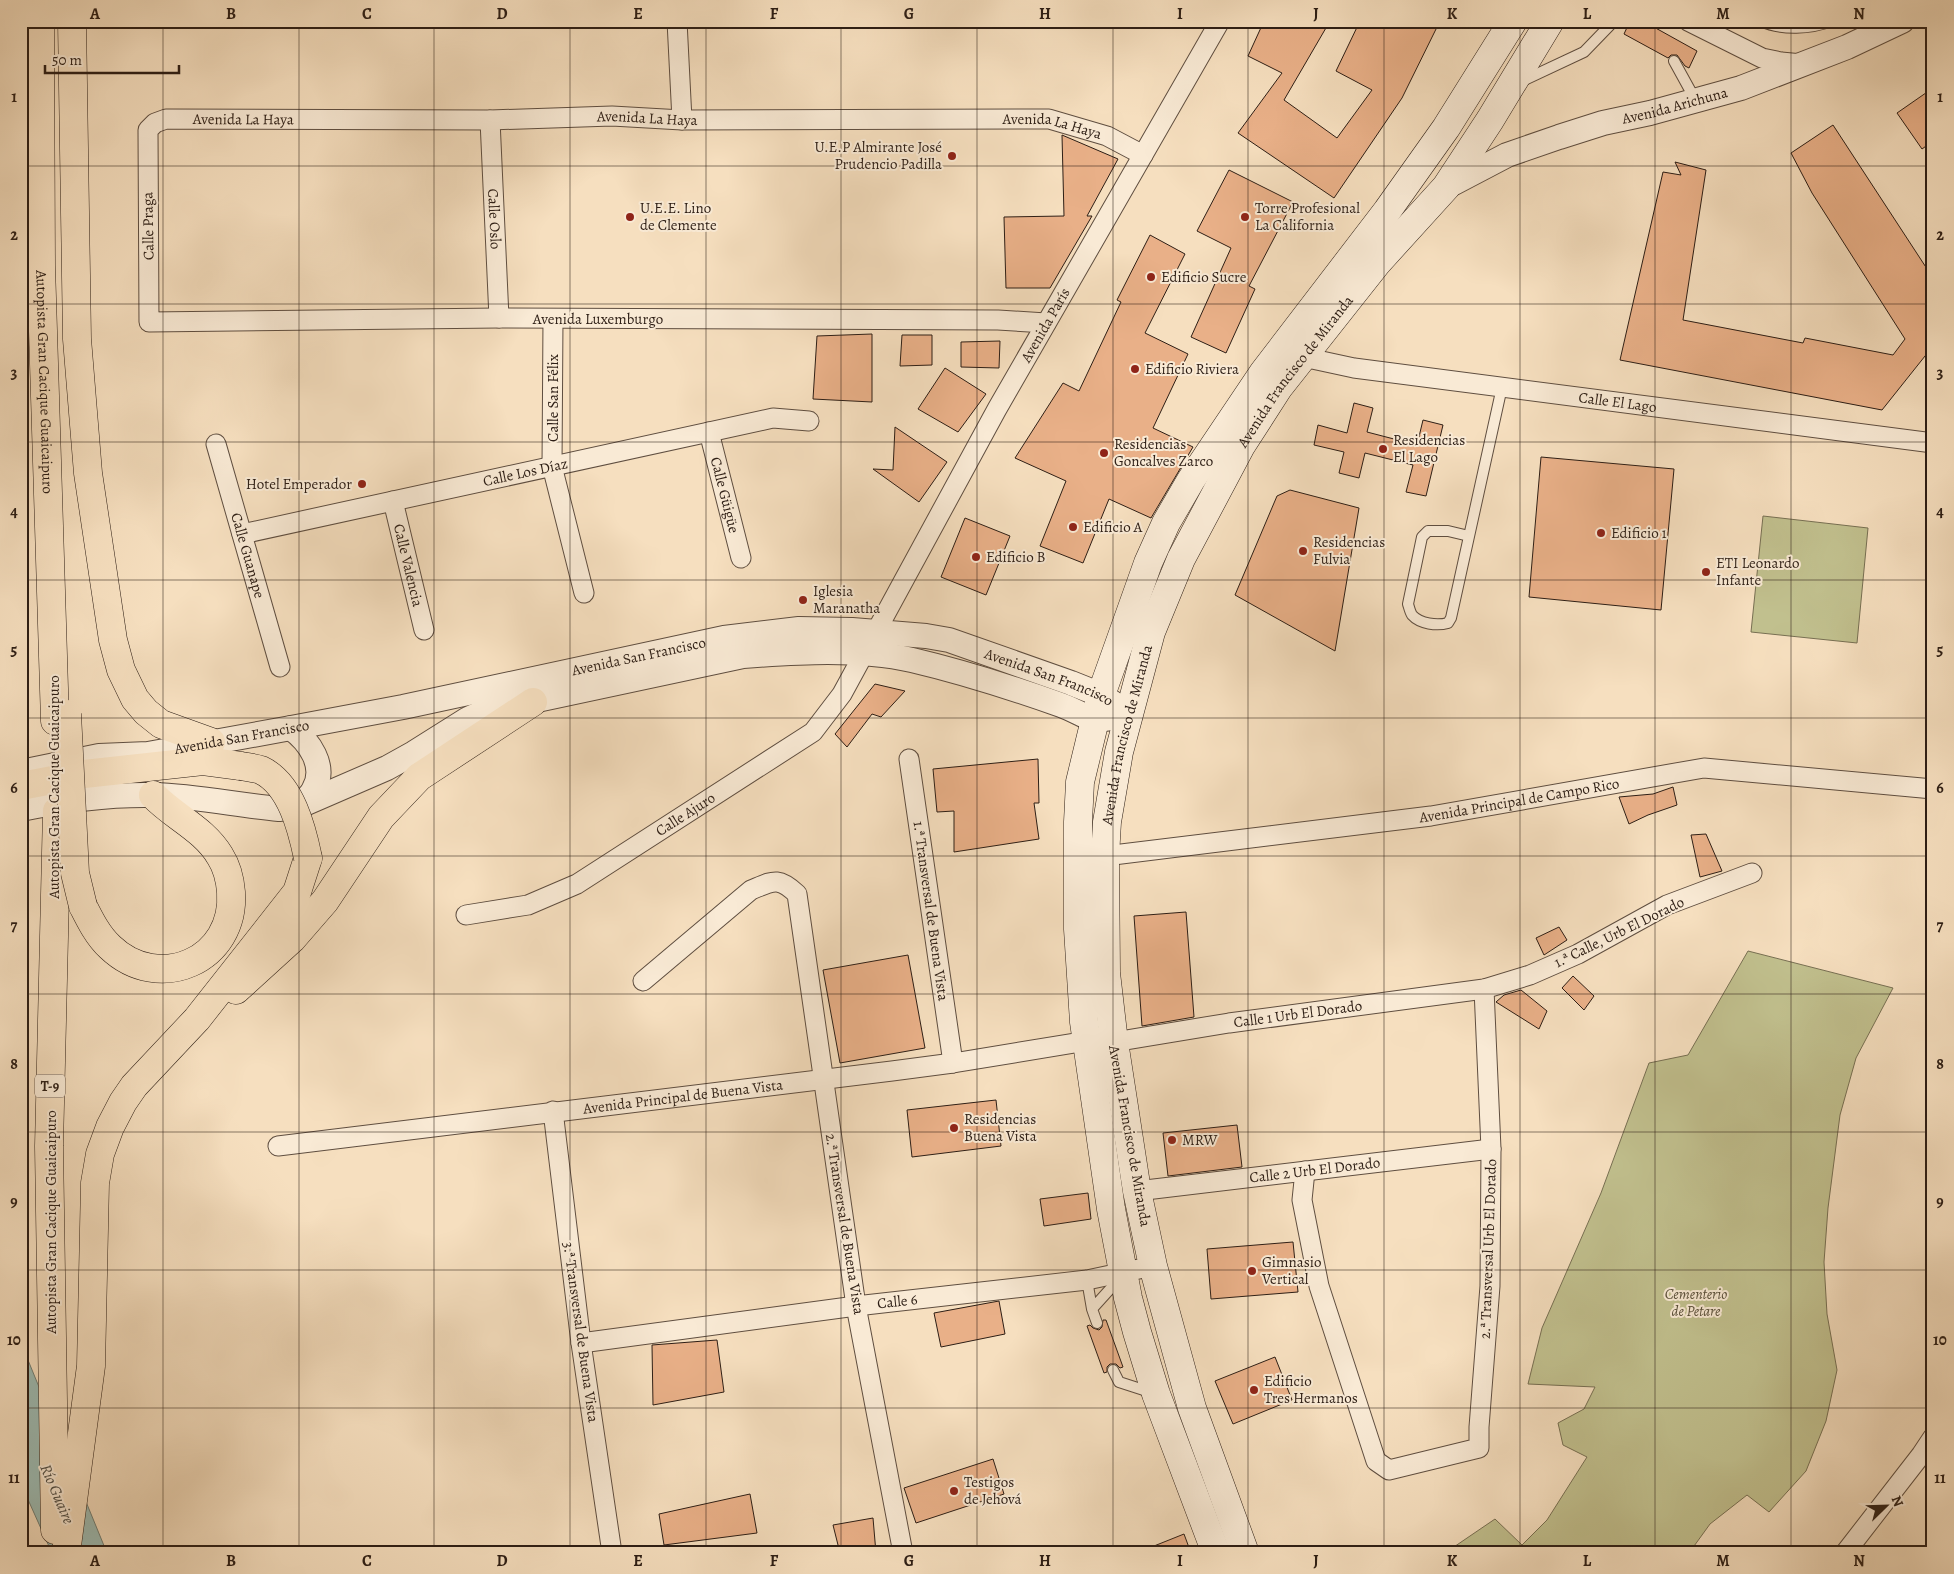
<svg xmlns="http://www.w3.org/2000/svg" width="1954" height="1574" viewBox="0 0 1954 1574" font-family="Alegreya,serif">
<rect width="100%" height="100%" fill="#f6dfbf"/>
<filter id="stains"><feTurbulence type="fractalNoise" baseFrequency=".004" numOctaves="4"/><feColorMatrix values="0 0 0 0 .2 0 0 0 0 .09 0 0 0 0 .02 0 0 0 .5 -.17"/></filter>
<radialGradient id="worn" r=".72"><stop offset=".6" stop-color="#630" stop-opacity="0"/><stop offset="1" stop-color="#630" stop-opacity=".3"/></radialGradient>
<path fill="#c1c08e" stroke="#776f52" d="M1763 516 1868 528 1857 643 1751 632Z
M1748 951 1893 988 1856 1058 1840 1115 1828 1208 1824 1262 1827 1314 1837 1370 1826 1421 1806 1471 1769 1512 1747 1495 1710 1524 1689 1553H1445L1495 1519 1522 1545 1547 1520 1587 1457 1563 1445 1558 1423 1584 1409 1595 1387 1528 1384 1542 1328 1601 1193 1649 1063 1688 1055Z"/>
<path fill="#9dbcb4" stroke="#707d74" d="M21 1343 107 1553H52L21 1484Z"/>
<path fill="#e9b088" stroke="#2d1e15" d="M1264 21H1330L1284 100 1337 138 1372 90 1336 71 1360 21H1440L1402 98 1334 198 1238 133 1282 73 1248 56Z
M1630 21H1643L1697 51 1689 68 1685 66 1677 55H1671L1668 58 1624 34Z
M1933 88V141L1922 149 1897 113Z
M1833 125 1933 278V346L1882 410 1620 360 1663 172 1681 175 1675 162 1706 170 1683 320 1803 343 1805 338 1893 355 1905 339 1812 193 1791 153Z
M1062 135 1118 159 1087 216H1092L1050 288H1006L1004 217 1064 216Z
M1229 170 1293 202 1249 286 1255 289 1226 353 1191 337 1231 248 1197 231Z
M1150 235 1185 254 1145 333 1188 354 1153 428 1193 447 1151 518 1109 499 1083 563 1040 546 1066 481 1015 458 1063 383 1079 391 1121 302 1117 300Z
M872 334V402L813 399 817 336Z
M902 335H932V365L900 366Z
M1000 341 999 368 961 367V342Z
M945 368 986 394 958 432 918 409Z
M1354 403 1373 408 1367 432 1417 445 1423 420 1443 425 1426 496 1406 492 1413 465 1365 453 1359 478 1339 473 1344 452 1314 445 1318 425 1347 433Z
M895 427 947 462 919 502 873 469 893 470Z
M1541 457 1674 469 1661 610 1529 597Z
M1290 490 1359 508 1335 651 1235 595 1277 496Z
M965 518 1010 536 986 595 941 577Z
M875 684 905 691 881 717 872 714 847 747 835 734Z
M1038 759 1039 803H1034L1039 839 954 852V811L937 812 933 769Z
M1673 787 1677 805 1648 815 1629 824 1619 797 1653 794Z
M1706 834 1722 871 1700 877 1691 835Z
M1186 912 1194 1017 1142 1026 1134 916Z
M1559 927 1567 940 1544 955 1536 938Z
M908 955 925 1048 840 1063 823 970Z
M1573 976 1594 996 1584 1010 1562 988Z
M1521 990 1547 1011 1539 1029 1496 1002 1504 995Z
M996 1100 1001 1146 912 1157 907 1110Z
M1237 1125 1242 1167 1168 1176 1163 1133Z
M1088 1193 1091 1219 1044 1226 1040 1199Z
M1293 1242 1298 1292 1211 1299 1207 1249Z
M999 1301 1005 1334 941 1347 934 1313Z
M1103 1320H1106L1123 1367 1120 1368 1116 1364H1110L1107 1367V1372L1104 1373 1087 1326 1090 1325 1093 1328 1099 1330 1102 1327Z
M717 1340 724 1392 653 1405 652 1345Z
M1275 1357 1292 1400 1233 1424 1215 1381Z
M993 1459 1004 1494 916 1523 904 1488Z
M750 1494 757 1533 664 1545 659 1514Z
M873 1518 876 1553H840L833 1525Z
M1184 1534 1191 1553H1139V1552Z"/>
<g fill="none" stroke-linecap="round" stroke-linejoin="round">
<g stroke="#5f4e40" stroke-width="12">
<path id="service" d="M1761 21C1782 31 1811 29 1832 21
M1674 61 1696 101
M1520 82 1584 52 1614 21
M1469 536 1448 531H1428L1422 537 1408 604C1409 607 1410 612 1412 615 1420 624 1437 626 1448 623L1451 618 1502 387
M1087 1280 1092 1309 1097 1323
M1092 1309 1120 1278
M1113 1370 1119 1382 1153 1393"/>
</g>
<g stroke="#5f4e40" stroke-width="21">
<g id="minor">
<path d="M677 21 682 120"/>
<path d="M1688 21 1762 58 1781 62 1802 64"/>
<path id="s1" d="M490 120 499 318"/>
<path d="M553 319 552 466 584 593"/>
<path id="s2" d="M1046 323 998 320 499 318 149 322 148 130 155 123 166 119 490 120 612 116 682 120 1049 119 1107 136 1143 155"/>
<path id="s3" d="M1303 357 1354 368 1933 443"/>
<path id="s4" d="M709 432 741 558"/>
<path id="s5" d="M216 444 280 667"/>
<path id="s6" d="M393 501 424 630"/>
<path id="s7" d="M242 534 773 418 809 421"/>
<path d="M909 759 953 1063"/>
<path id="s8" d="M1105 856 1431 816 1704 768 1933 789"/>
<path id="s9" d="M466 915 528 905 577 884 813 732 842 694 997 409 1220 21"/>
<path d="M643 981 751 890C773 881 778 876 797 894L856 1306 903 1553"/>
<path id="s10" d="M1114 1042 1229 1023 1484 989 1530 975 1578 954 1667 905 1752 873"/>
<path d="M553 1111 581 1343 612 1553"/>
<path id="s11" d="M278 1146 892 1071 953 1063 1087 1041"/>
<path d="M1305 1171 1302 1200 1319 1286 1376 1461 1389 1470 1479 1448V1427L1490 1286 1491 1149 1484 989"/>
<path id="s12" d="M1137 1191 1491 1149"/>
<path id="s13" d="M581 1343 856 1306 1087 1280 1153 1266"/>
<path d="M1845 1553 1921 1455 1933 1437"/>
</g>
</g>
<g stroke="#5f4e40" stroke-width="26">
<g id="tertiary">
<path id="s14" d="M1446 187 1507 155 1559 137 1603 123 1650 113 1741 88 1847 47 1902 21"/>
<path d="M291 728C309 741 327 766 314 789 311 796 304 801 298 806"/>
<path id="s15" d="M21 772 99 756 148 754 291 728 403 707 724 638 799 629 852 630 926 636 949 640 1071 683 1101 695 1116 705"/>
<path d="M21 809C64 800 110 794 154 795 195 796 237 805 279 809L297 807 387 768 414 753 468 719 486 711 743 656C798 652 858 648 912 660 963 672 1013 688 1061 705 1072 709 1082 715 1092 719 1103 721 1119 716 1130 715"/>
</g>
</g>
<g stroke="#2d1e15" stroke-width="29">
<g id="secondary">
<path d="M1216 1553 1156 1394 1137 1332 1128 1298 1111 1209 1084 1022 1078 929V822L1080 782 1101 695 1148 563 1166 523 1191 480 1263 373 1387 211 1446 128 1513 21"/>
<path id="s16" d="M1245 1553 1192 1408 1153 1266 1137 1191 1114 1042 1106 973 1105 856 1107 822 1119 752 1151 632 1181 559 1241 446 1279 387 1377 263 1446 187 1490 120 1550 21"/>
</g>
</g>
<g stroke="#2d1e15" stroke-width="29">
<g id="motorway">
<path id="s17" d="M40 21 41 266 55 721"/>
<path d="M72 21 77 339 88 473 113 640 121 670 135 699 146 712 161 724 211 742"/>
<path d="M21 786 84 774 203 761 241 766"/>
<path d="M83 906C90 920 98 936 110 947 159 994 236 960 231 892 230 879 227 867 220 856 204 829 174 817 153 795"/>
<path d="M236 990 292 939 325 901 381 817 419 777 533 702"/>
<path d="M55 1530 49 1146 57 811"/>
<path d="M66 1553 91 1366 95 1183 100 1154 110 1127 123 1102 134 1086 197 1019 297 892 308 858"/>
</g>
</g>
<use href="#service" stroke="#f9ead5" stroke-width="10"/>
<use href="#minor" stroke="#f9ead5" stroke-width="19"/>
<use href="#tertiary" stroke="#f9ead5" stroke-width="24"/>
<use href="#secondary" stroke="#f9ead5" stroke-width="28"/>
<use href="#motorway" stroke="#f6dfbf" stroke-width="28"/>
<g stroke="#2d1e15" stroke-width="29" stroke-linecap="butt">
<path id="motorway-bridge" d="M67 714 75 873 83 906
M241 766C247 767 255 768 261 770 291 784 302 829 308 858"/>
</g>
<use href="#motorway-bridge" stroke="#f6dfbf" stroke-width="28"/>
</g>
<path fill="none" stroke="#2d1e15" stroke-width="1" stroke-opacity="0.55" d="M163 21V1553M299 21V1553M434 21V1553M570 21V1553M706 21V1553M841 21V1553M977 21V1553M1113 21V1553M1248 21V1553M1384 21V1553M1520 21V1553M1655 21V1553M1791 21V1553M21 166H1933M21 304H1933M21 442H1933M21 580H1933M21 718H1933M21 856H1933M21 994H1933M21 1132H1933M21 1270H1933M21 1408H1933"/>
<g fill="#8f2418" stroke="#f9ead5" stroke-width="2">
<circle cx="952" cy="156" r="5"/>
<circle cx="630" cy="217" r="5"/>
<circle cx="1245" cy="217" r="5"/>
<circle cx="1151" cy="277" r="5"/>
<circle cx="1135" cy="369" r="5"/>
<circle cx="1383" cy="449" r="5"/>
<circle cx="1104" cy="453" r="5"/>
<circle cx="362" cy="484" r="5"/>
<circle cx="1073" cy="527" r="5"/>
<circle cx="1601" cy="533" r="5"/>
<circle cx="1303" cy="551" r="5"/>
<circle cx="976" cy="557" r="5"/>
<circle cx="1706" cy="572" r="5"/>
<circle cx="803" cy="600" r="5"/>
<circle cx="954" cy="1128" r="5"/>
<circle cx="1172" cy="1140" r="5"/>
<circle cx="1252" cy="1271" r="5"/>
<circle cx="1254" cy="1390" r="5"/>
<circle cx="954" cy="1491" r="5"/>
</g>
<g text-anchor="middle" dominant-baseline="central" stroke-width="4" stroke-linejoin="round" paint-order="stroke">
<rect fill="#f9ead5" stroke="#6a5b4f" stroke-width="1" x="35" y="1074.5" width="30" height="23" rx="4"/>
<g font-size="14" font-weight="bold" fill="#2d1e15">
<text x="50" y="1086">T-9</text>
</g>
<g font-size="15" fill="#2d1e15" stroke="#f9ead5">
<text stroke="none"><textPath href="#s14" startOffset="244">Avenida Arichuna</textPath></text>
<text stroke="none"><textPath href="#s2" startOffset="1592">Avenida La Haya</textPath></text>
<text stroke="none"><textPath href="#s2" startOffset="1188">Avenida La Haya</textPath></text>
<text stroke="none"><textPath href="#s2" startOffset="1998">Avenida La Haya</textPath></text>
<text stroke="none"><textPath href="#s1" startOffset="99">Calle Oslo</textPath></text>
<text transform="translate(148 226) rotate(-91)">Calle Praga</text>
<text x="598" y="319">Avenida Luxemburgo</text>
<text stroke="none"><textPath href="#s9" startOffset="866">Avenida París</textPath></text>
<text stroke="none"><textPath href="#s16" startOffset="1244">Avenida Francisco de Miranda</textPath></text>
<text stroke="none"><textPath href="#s17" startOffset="361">Autopista Gran Cacique Guaicaipuro</textPath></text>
<text transform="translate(553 398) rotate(-90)">Calle San Félix</text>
<text stroke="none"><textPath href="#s3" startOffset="318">Calle El Lago</textPath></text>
<text stroke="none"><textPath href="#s7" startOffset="290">Calle Los Díaz</textPath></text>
<text stroke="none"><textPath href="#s4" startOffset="65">Calle Güigüe</textPath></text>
<text stroke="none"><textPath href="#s5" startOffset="116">Calle Guanape</textPath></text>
<text stroke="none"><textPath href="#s6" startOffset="66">Calle Valencia</textPath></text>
<text stroke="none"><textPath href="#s15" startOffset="629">Avenida San Francisco</textPath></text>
<text stroke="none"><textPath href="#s15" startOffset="1049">Avenida San Francisco</textPath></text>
<text stroke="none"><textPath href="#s16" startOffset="839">Avenida Francisco de Miranda</textPath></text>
<text stroke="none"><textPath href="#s15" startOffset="224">Avenida San Francisco</textPath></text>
<text transform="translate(54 787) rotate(-90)">Autopista Gran Cacique Guaicaipuro</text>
<text stroke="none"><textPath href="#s8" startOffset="418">Avenida Principal de Campo Rico</textPath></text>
<text stroke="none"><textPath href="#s9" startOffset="245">Calle Ajuro</textPath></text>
<text transform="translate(931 911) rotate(82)">1.ª Transversal de Buena Vista</text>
<text transform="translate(1619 932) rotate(-26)">1.ª Calle, Urb El Dorado</text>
<text stroke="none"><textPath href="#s10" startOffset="186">Calle 1 Urb El Dorado</textPath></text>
<text stroke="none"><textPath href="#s11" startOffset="408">Avenida Principal de Buena Vista</textPath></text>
<text transform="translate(1130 1136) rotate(80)">Avenida Francisco de Miranda</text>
<text stroke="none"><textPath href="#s12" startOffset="179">Calle 2 Urb El Dorado</textPath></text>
<text transform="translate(51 1222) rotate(-90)">Autopista Gran Cacique Guaicaipuro</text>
<text transform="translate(845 1224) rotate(81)">2.ª Transversal de Buena Vista</text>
<text transform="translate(1488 1249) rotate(-88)">2.ª Transversal Urb El Dorado</text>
<text stroke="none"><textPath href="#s13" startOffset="319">Calle 6</textPath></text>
<text transform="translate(581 1332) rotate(82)">3.ª Transversal de Buena Vista</text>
</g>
<g font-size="15" fill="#2d1e15" stroke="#f9ead5" text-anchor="start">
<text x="942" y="147" text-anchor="end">U.E.P Almirante José<tspan x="942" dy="17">Prudencio Padilla</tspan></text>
<text x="640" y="208">U.E.E. Lino<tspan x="640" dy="17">de Clemente</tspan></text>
<text x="1255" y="208">Torre Profesional<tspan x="1255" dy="17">La California</tspan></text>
<text x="1161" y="277">Edificio Sucre</text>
<text x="1145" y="369">Edificio Riviera</text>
<text x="1393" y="440">Residencias<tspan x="1393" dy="17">El Lago</tspan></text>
<text x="1114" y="444">Residencias<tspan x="1114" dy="17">Goncalves Zarco</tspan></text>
<text x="352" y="484" text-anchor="end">Hotel Emperador</text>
<text x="1083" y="527">Edificio A</text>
<text x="1611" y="533">Edificio 1</text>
<text x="1313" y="542">Residencias<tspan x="1313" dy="17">Fulvia</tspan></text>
<text x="986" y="557">Edificio B</text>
<text x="1716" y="563">ETI Leonardo<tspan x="1716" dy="17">Infante</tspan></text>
<text x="813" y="591">Iglesia<tspan x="813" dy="17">Maranatha</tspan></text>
<text x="964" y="1119">Residencias<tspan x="964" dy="17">Buena Vista</tspan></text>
<text x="1182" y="1140">MRW</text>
<text x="1262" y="1262">Gimnasio<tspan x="1262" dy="17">Vertical</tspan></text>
<text x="1264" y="1381">Edificio<tspan x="1264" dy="17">Tres Hermanos</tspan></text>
<text x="964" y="1482">Testigos<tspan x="964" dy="17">de Jehová</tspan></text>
</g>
<g font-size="15" font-style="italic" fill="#594f39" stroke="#f9ead5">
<text x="1696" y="1294">Cementerio<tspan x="1696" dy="17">de Petare</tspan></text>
</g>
<g font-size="16" font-style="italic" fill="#4f4d45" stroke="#f9ead5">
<text transform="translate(57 1494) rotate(67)">Río Guaire</text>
</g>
</g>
<rect width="1954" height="1574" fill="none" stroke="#f6dfbf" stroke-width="55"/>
<g transform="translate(1886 1506) rotate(67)" stroke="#f9ead5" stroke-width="4" paint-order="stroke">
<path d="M0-4L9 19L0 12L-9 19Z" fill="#2d1e15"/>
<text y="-8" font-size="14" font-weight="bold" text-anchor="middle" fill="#2d1e15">N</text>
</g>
<path d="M45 65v8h134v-8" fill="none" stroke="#2d1e15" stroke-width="2.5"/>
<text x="52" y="65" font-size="15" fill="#2d1e15" stroke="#f9ead5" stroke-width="4" paint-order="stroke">50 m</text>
<rect x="28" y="28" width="1898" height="1518" fill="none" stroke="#2d1e15" stroke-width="2"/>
<g font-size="16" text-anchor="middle" font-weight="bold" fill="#2d1e15">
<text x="95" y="19">A</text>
<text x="231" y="19">B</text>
<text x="367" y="19">C</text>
<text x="502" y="19">D</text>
<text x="638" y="19">E</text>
<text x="774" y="19">F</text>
<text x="909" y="19">G</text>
<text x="1045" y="19">H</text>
<text x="1180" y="19">I</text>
<text x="1316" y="19">J</text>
<text x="1452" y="19">K</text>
<text x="1587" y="19">L</text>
<text x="1723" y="19">M</text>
<text x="1859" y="19">N</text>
<text x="14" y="102">1</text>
<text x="1940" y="102">1</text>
<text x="14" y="240">2</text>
<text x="1940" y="240">2</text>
<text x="14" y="378">3</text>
<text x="1940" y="378">3</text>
<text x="14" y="517">4</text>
<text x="1940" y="517">4</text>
<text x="14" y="655">5</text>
<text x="1940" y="655">5</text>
<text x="14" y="793">6</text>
<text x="1940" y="793">6</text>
<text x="14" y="931">7</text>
<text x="1940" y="931">7</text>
<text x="14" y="1069">8</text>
<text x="1940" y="1069">8</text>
<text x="14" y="1207">9</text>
<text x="1940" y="1207">9</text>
<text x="14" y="1345">10</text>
<text x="1940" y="1345">10</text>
<text x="14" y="1483">11</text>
<text x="1940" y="1483">11</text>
<text x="95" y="1566">A</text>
<text x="231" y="1566">B</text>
<text x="367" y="1566">C</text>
<text x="502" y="1566">D</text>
<text x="638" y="1566">E</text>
<text x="774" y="1566">F</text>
<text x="909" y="1566">G</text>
<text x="1045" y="1566">H</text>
<text x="1180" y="1566">I</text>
<text x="1316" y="1566">J</text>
<text x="1452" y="1566">K</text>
<text x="1587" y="1566">L</text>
<text x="1723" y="1566">M</text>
<text x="1859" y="1566">N</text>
</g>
<rect width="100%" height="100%" filter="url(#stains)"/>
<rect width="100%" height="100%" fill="url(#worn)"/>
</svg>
